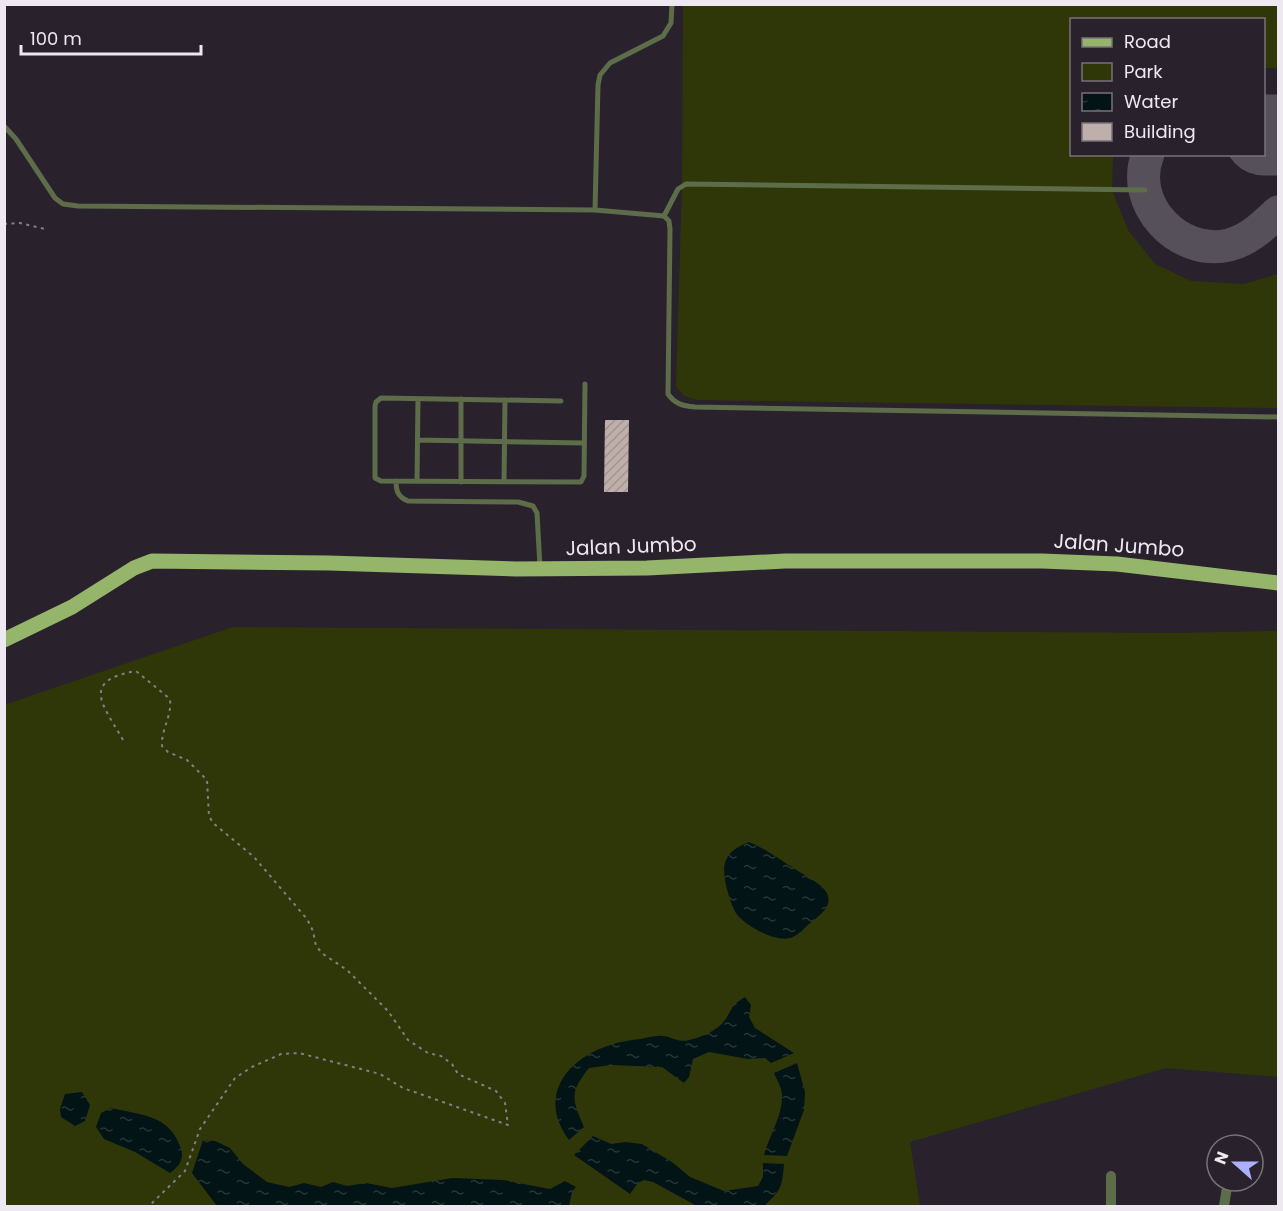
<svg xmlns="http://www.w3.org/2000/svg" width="1283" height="1211" viewBox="0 0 1283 1211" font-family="Poppins,sans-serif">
<defs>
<pattern id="water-ripples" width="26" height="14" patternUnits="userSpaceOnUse" patternTransform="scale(1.5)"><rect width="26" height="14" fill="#021415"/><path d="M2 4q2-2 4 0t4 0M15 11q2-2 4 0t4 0" fill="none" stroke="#273637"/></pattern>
<pattern id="building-hatch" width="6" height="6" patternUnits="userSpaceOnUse" patternTransform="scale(1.5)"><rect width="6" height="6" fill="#bfafab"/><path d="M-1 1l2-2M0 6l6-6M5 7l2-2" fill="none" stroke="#a19592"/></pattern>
</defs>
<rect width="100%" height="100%" fill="#29222c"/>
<path fill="#2f3708" d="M683 5H1278V68H1264V20H1072V154L1113 155 1112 190 1128 230 1155 264 1191 281 1244 284 1278 274V408L697 400 684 396 676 386 682 186Z
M233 627 1177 633 1278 631V1077L1166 1068 910 1142 920 1206H5L4 705Z"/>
<path fill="url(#water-ripples)" d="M749 842C766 849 776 857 792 867 813 882 849 893 814 920 807 925 800 934 793 937 778 944 750 928 739 917 734 912 730 900 728 893 721 867 721 853 749 842Z
M745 997 751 1005 749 1017 755 1028 794 1053 771 1063 765 1058 748 1059 709 1052 693 1059 689 1077 684 1083 662 1067 611 1065 589 1068C569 1093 572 1099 584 1127L569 1140C535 1094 570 1055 617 1043 624 1041 632 1040 640 1039 647 1038 656 1035 663 1036 672 1037 680 1043 689 1040 702 1037 717 1031 725 1020 734 1007 730 1006 745 997Z
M797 1063 805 1092 804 1110 787 1156 764 1155C769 1136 783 1115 782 1095 782 1088 777 1080 774 1073Z
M82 1092 90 1105 85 1121 75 1126 61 1117 60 1109 65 1094Z
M111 1108C140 1115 168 1114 180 1146 185 1158 180 1166 170 1173L135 1152 104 1139 96 1127 101 1113Z
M593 1136 611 1144 626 1142 642 1144 672 1162 690 1177 724 1191 758 1186 763 1177V1163L784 1164C782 1188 781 1190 764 1206H697L653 1182 644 1180 638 1183 630 1194 574 1155Z
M203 1140 215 1141 230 1148 243 1164 267 1182 289 1187 304 1183 321 1187 333 1182 347 1186 366 1183 392 1188 452 1178 503 1180 550 1189 565 1181 576 1187 572 1192 569 1206H217L192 1173Z"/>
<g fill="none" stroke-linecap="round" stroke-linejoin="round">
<path stroke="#56505a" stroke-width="33" d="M1264 119 1278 123
M1148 154C1128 204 1179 257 1229 245 1249 240 1263 226 1278 212"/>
<path stroke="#56505a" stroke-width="81" d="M1264 135H1278"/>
</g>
<path fill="url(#building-hatch)" d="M605 420H629L628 492H604Z"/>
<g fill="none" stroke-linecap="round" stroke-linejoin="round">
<path stroke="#847e87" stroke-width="2" stroke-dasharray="3 4.5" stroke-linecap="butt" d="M4 224 20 223 45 229
M123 740C104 706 79 681 136 671L170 699C172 717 161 729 162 746L168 752 187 760 207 780 209 816 213 823 254 857 307 919 313 931 316 946 323 954 347 970 388 1011 408 1040 428 1053 441 1056 452 1064 458 1074 496 1091 505 1103 508 1125 403 1088 380 1074 299 1053 281 1054 252 1067 235 1078 200 1129 185 1171 149 1206"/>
<path stroke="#5d6d4a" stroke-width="5" d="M4 126 16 139 55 198 63 204 78 206 595 210 664 216 669 221 670 229 668 394C675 404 683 406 695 407L1278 417
M595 210 598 85 600 75 610 63 663 36 671 23 672 4
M664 216 678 189 686 184 1145 190
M561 401 381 398 376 402 375 406V478L381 481 581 482 584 476 585 384
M418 440 584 443
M396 481C396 491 398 497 408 501L518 502 533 506 537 513 540 567
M417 481 418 399
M461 482V399
M504 482 505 400"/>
<path stroke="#5d6d4a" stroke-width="10" d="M1111 1206V1176
M1224 1206 1228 1181"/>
<path stroke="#95b56a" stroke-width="15" d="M4 640 72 607 134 568 152 561 329 563 516 569 647 568 785 561H1042L1117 564 1278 583"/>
</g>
<g text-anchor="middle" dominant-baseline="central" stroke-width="6" stroke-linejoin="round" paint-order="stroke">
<g font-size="20" fill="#eee9f0" stroke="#29222c">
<text transform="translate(1119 545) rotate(4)">Jalan Jumbo</text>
<text transform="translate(631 546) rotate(-2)">Jalan Jumbo</text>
</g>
</g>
<rect width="1283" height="1211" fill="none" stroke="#eee9f0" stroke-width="12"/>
<rect x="1070" y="18" width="195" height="138" fill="#29222c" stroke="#78727a" stroke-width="1.5"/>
<rect x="1082" y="38" width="30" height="9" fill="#95b56a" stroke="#78727a" stroke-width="1.5"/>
<text x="1124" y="48" font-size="18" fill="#eee9f0">Road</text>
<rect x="1082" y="63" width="30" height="18" fill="#2f3708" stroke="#78727a" stroke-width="1.5"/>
<text x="1124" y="78" font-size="18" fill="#eee9f0">Park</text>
<rect x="1082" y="93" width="30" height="18" fill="url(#water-ripples)" stroke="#78727a" stroke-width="1.5"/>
<text x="1124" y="108" font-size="18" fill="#eee9f0">Water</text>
<rect x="1082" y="123" width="30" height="18" fill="#bfafab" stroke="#78727a" stroke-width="1.5"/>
<text x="1124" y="138" font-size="18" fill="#eee9f0">Building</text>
<g transform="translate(1235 1163) rotate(291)"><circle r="28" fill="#29222c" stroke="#78727a" stroke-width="1.5"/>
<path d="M0-4.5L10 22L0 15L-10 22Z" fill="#acaffb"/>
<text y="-9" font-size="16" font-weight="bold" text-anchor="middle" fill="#eee9f0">N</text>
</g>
<path d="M21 45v9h180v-9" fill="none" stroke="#eee9f0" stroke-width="3"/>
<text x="30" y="45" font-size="18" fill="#eee9f0" stroke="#29222c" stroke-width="4.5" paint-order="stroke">100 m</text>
</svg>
